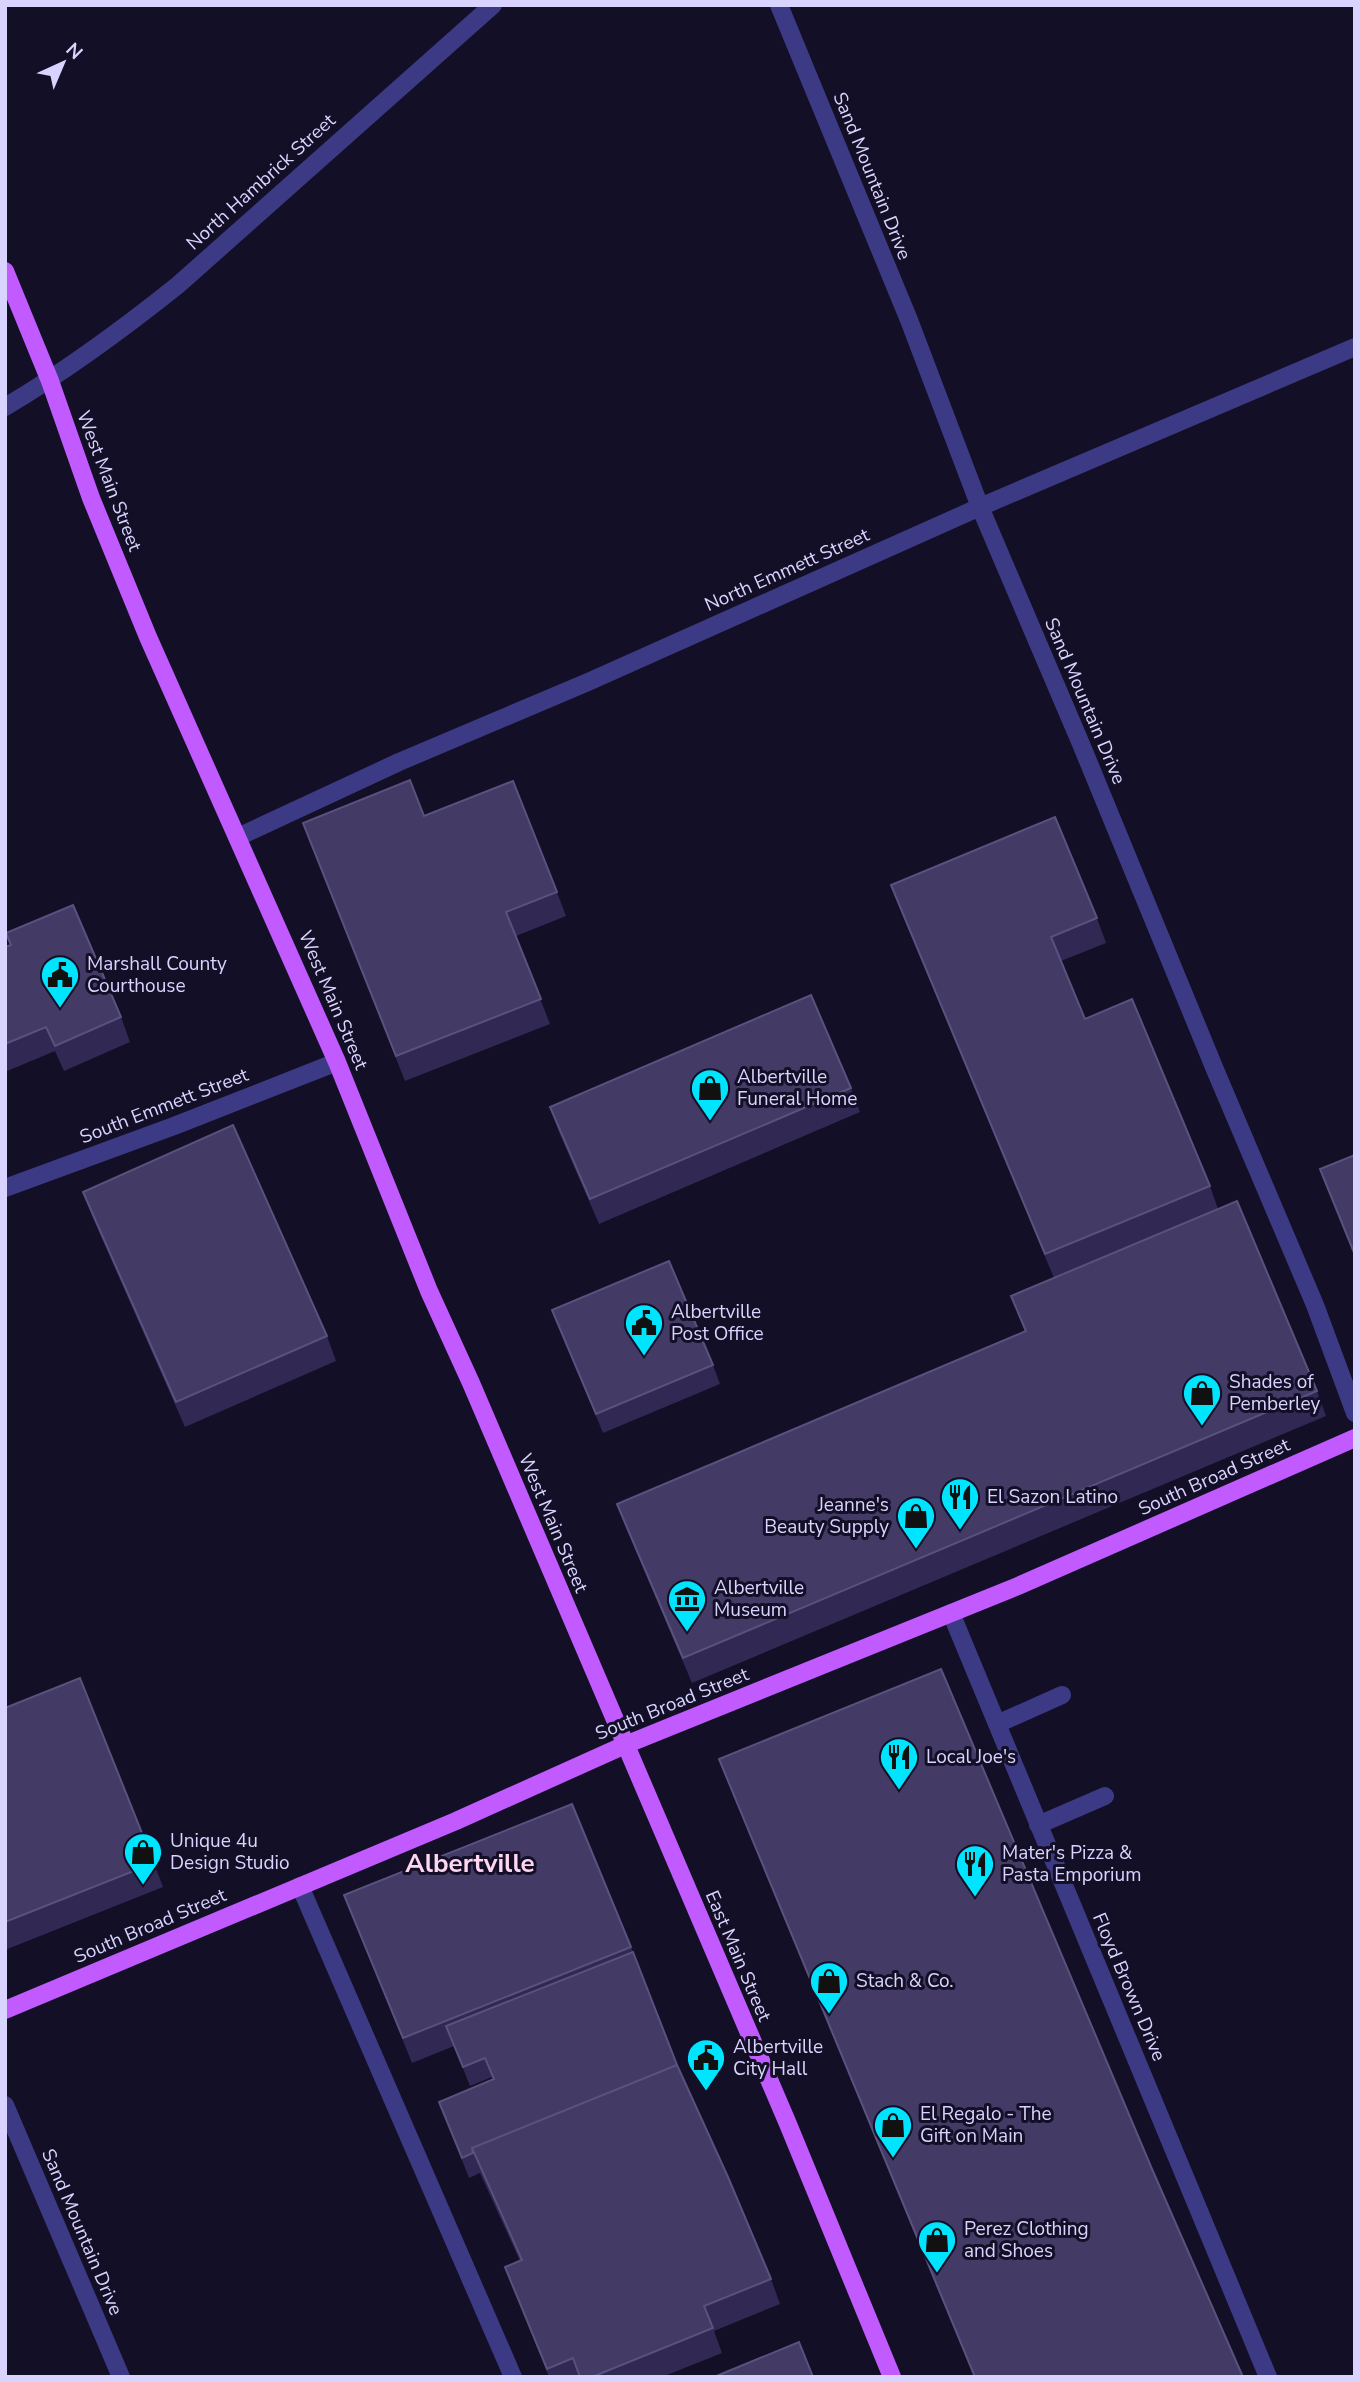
<svg xmlns="http://www.w3.org/2000/svg" width="1360" height="2382" viewBox="0 0 1360 2382" font-family="'Nunito Sans',sans-serif">
<rect width="100%" height="100%" fill="#130f26"/>
<g fill="none" stroke-linecap="round" stroke-linejoin="round">
<path stroke="#3d3a85" stroke-width="18" d="M779 5 909 320 980 507 1081 744 1216 1072 1315 1305 1355 1413
M5 407C66 371 123 329 178 285L493 5
M238 837 399 762 588 682 980 507 1355 347
M5 1188 174 1126 337 1062
M951 1613 1268 2377
M997 1724 1062 1695
M1038 1825 1105 1796
M300 1886 513 2377
M5 2105 121 2377"/>
<path stroke="#c25bff" stroke-width="18" d="M5 271 50 381 91 498 148 637 337 1062 429 1291 471 1383 788 2124 892 2377
M5 2010 456 1821 625 1745 1018 1586 1355 1438"/>
</g>
<path fill="#312854" d="M424 816 557 892 566 916 516 936 550 1024 405 1081 303 823Z
M891 885 1097 918 1106 943 1061 961 1085 1019 1210 1186 1218 1209 1317 1391 1326 1416 692 1683 626 1528 617 1504 1025 1332 1011 1296 1054 1278 900 909Z
M5 947 121 1017 130 1042 64 1071 55 1051 5 1072Z
M851 1088 860 1112 599 1224 559 1132 550 1107Z
M1355 1155V1257L1320 1169Z
M83 1192 327 1336 336 1361 185 1427 92 1216Z
M552 1310 713 1365 720 1384 603 1433 560 1329Z
M5 1708 154 1863 163 1887 5 1950Z
M719 1759 1152 2169 1243 2377H974L726 1778Z
M344 1895 631 1947 677 2065 771 2279 780 2304 714 2331 722 2353 662 2377H549L505 2267 520 2261 480 2173 469 2178 439 2102 493 2080 492 2077 470 2086 454 2046 412 2063Z"/>
<path fill="#433a66" stroke="#5a527e" stroke-width="2" d="M410 780 424 816 513 781 557 892 506 912 541 999 396 1056 303 823Z
M1055 817 1097 918 1051 937 1085 1019 1132 999 1210 1186 1045 1254 891 885Z
M73 905 121 1017 55 1046 46 1027 5 1044V947L11 945 6 933Z
M811 995 851 1088 590 1199 550 1107Z
M233 1125 327 1336 176 1402 83 1192Z
M1355 1155V1255L1320 1169Z
M1237 1201 1317 1391 683 1658 617 1504 1026 1331 1011 1296Z
M669 1261 713 1365 596 1414 552 1310Z
M941 1669 1152 2169 1243 2377H975L719 1759Z
M80 1678 154 1863 5 1922V1708Z
M572 1804 631 1947 403 2038 344 1895Z
M633 1952 677 2065 472 2148 473 2153 462 2158 439 2102 494 2079 485 2058 463 2067 446 2026Z
M677 2065 728 2177 771 2279 704 2306 713 2328 592 2377H580L573 2358 547 2369 505 2267 522 2260 472 2148Z
M799 2342 813 2377H714Z"/>
<defs>
<g id="civic-pin" transform="scale(2.0125)"><path d="M0 17L-7.5 6A9.5 9.5 0 1 1 7.5 6Z" fill="#00e5ff" stroke="#130f26"/><path d="M-.6-6.5H3V-4.5H.6V-3L4-1V1h2V6H-6V1h2V-1L-.6-3ZM-1.2 2.5V6h2.4V2.5Z" fill="#111"/></g>
<g id="shop-pin" transform="scale(2.0125)"><path d="M0 17L-7.5 6A9.5 9.5 0 1 1 7.5 6Z" fill="#00e5ff" stroke="#130f26"/><path d="M-5-2.5h2.3a2.7 3.5 0 0 1 5.4 0H5L5.5 6h-11ZM-1.5-2.5h3a1.5 2.3 0 0 0-3 0Z" fill="#111"/></g>
<g id="restaurant-pin" transform="scale(2.0125)"><path d="M0 17L-7.5 6A9.5 9.5 0 1 1 7.5 6Z" fill="#00e5ff" stroke="#130f26"/><path d="M-5-6h1v4h1v-4h1v4h1v-4h1v5L-1.5 .5V6h-2V.5L-5-1ZM5-6V6H3V1.5H1.5Q1.5-4 5-6Z" fill="#111"/></g>
<g id="museum-pin" transform="scale(2.0125)"><path d="M0 17L-7.5 6A9.5 9.5 0 1 1 7.5 6Z" fill="#00e5ff" stroke="#130f26"/><path d="M0-6L6-3V-2H-6V-3ZM-5-1h2V3h-2ZM-1-1h2V3h-2ZM3-1h2V3H3ZM-6 4H6V6H-6Z" fill="#111"/></g>
</defs>
<g fill-rule="evenodd">
<use href="#civic-pin" x="60" y="975"/>
<use href="#shop-pin" x="710" y="1088"/>
<use href="#civic-pin" x="644" y="1323"/>
<use href="#shop-pin" x="1202" y="1393"/>
<use href="#restaurant-pin" x="960" y="1497"/>
<use href="#shop-pin" x="916" y="1516"/>
<use href="#museum-pin" x="687" y="1599"/>
<use href="#restaurant-pin" x="899" y="1757"/>
<use href="#shop-pin" x="143" y="1852"/>
<use href="#restaurant-pin" x="975" y="1864"/>
<use href="#shop-pin" x="829" y="1981"/>
<use href="#civic-pin" x="706" y="2058"/>
<use href="#shop-pin" x="893" y="2125"/>
<use href="#shop-pin" x="937" y="2240"/>
</g>
<g text-anchor="middle" dominant-baseline="central" stroke-width="6" stroke-linejoin="round" paint-order="stroke">
<g font-size="19" fill="#d9d4ff" stroke="#130f26">
<text transform="translate(872 176) rotate(68)">Sand Mountain Drive</text>
<text transform="translate(261 182) rotate(-42)">North Hambrick Street</text>
<text transform="translate(109 481) rotate(69)">West Main Street</text>
<text transform="translate(787 570) rotate(-24)">North Emmett Street</text>
<text transform="translate(1085 701) rotate(67)">Sand Mountain Drive</text>
<text transform="translate(333 1000) rotate(67)">West Main Street</text>
<text transform="translate(164 1106) rotate(-21)">South Emmett Street</text>
<text transform="translate(1214 1477) rotate(-24)">South Broad Street</text>
<text transform="translate(553 1523) rotate(67)">West Main Street</text>
<text transform="translate(672 1704) rotate(-22)">South Broad Street</text>
<text transform="translate(150 1926) rotate(-23)">South Broad Street</text>
<text transform="translate(738 1956) rotate(67)">East Main Street</text>
<text transform="translate(1129 1987) rotate(67)">Floyd Brown Drive</text>
<text transform="translate(82 2232) rotate(67)">Sand Mountain Drive</text>
</g>
<g font-size="19" fill="#d9d4ff" stroke="#130f26" text-anchor="start">
<text x="87" y="964">Marshall County<tspan x="87" dy="22">Courthouse</tspan></text>
<text x="737" y="1077">Albertville<tspan x="737" dy="22">Funeral Home</tspan></text>
<text x="671" y="1312">Albertville<tspan x="671" dy="22">Post Office</tspan></text>
<text x="1229" y="1382">Shades of<tspan x="1229" dy="22">Pemberley</tspan></text>
<text x="987" y="1497">El Sazon Latino</text>
<text x="889" y="1505" text-anchor="end">Jeanne's<tspan x="889" dy="22">Beauty Supply</tspan></text>
<text x="714" y="1588">Albertville<tspan x="714" dy="22">Museum</tspan></text>
<text x="926" y="1757">Local Joe's</text>
<text x="170" y="1841">Unique 4u<tspan x="170" dy="22">Design Studio</tspan></text>
<text x="1002" y="1853">Mater's Pizza &amp;<tspan x="1002" dy="22">Pasta Emporium</tspan></text>
<text x="856" y="1981">Stach &amp; Co.</text>
<text x="733" y="2047">Albertville<tspan x="733" dy="22">City Hall</tspan></text>
<text x="920" y="2114">El Regalo - The<tspan x="920" dy="22">Gift on Main</tspan></text>
<text x="964" y="2229">Perez Clothing<tspan x="964" dy="22">and Shoes</tspan></text>
</g>
<g font-size="26" font-weight="bold" fill="#ffd6f0" stroke="#130f26">
<text x="470" y="1863">Albertville</text>
</g>
</g>
<rect width="1360" height="2382" fill="none" stroke="#d9d4ff" stroke-width="14"/>
<g transform="translate(63 63) rotate(44)" stroke="#130f26" stroke-width="5" paint-order="stroke">
<path d="M0-5L12 26L0 18L-12 26Z" fill="#d9d4ff"/>
<text y="-10" font-size="19" font-weight="bold" text-anchor="middle" fill="#d9d4ff">N</text>
</g>
</svg>
